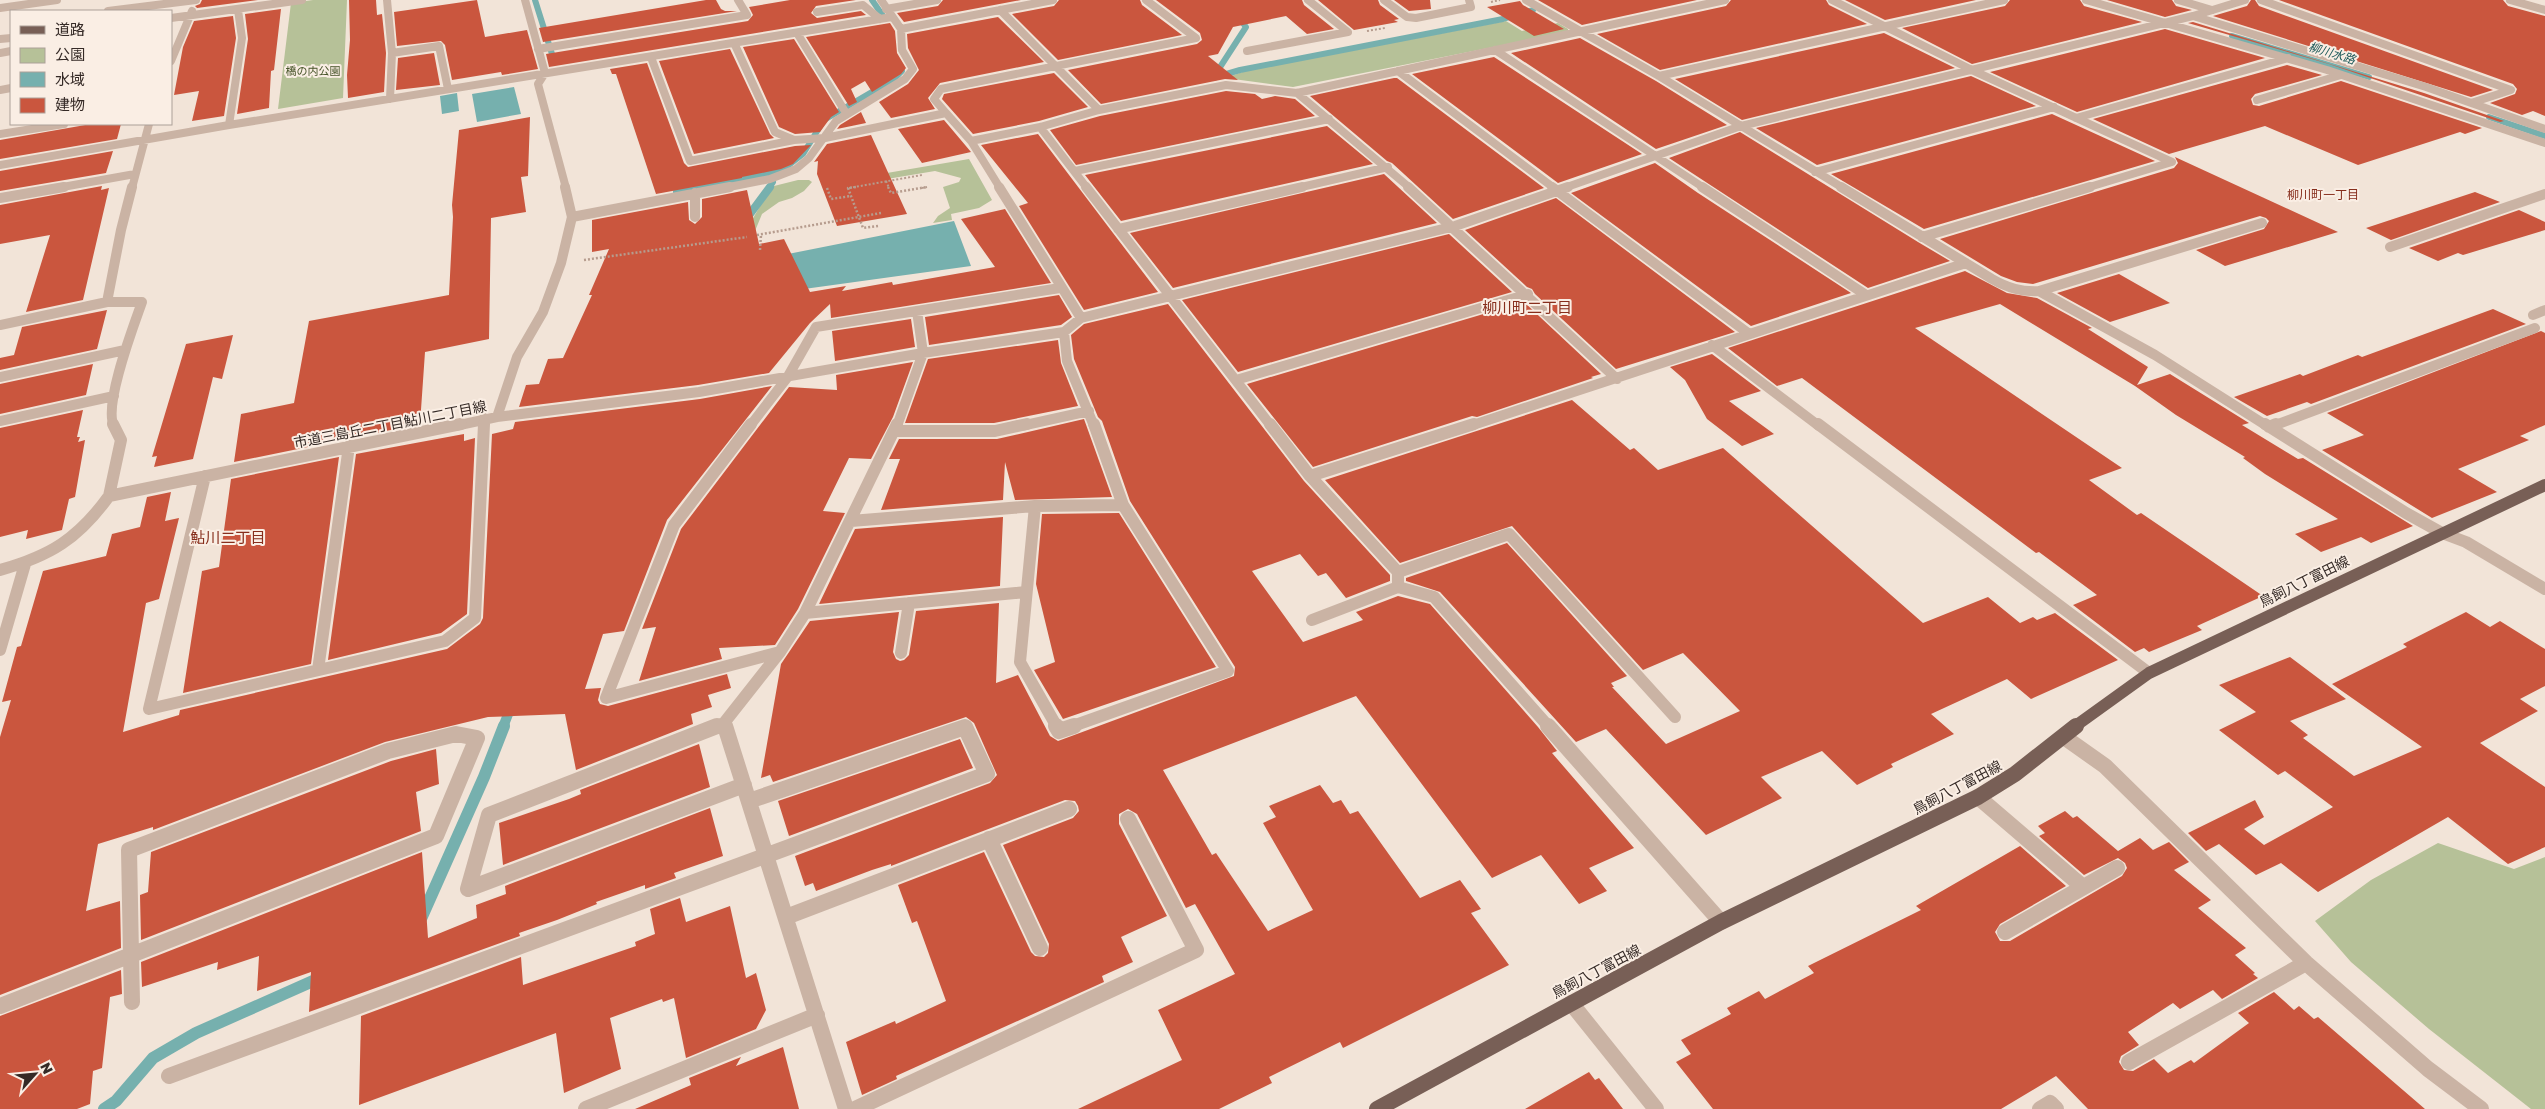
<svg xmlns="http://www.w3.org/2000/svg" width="2545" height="1109" viewBox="0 0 2545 1109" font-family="'Golos Text','Noto Sans JP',sans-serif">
<rect width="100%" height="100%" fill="#f2e4d8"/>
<path fill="#b6c198" d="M313 0H347L343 98 278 109 291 3Z
M1506 21 1522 31 1558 23 1568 29V32L1293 87 1226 78 1245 71Z
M969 159 992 200 979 208 951 214 952 220 933 223 938 216 950 208 943 187 959 182 961 178 935 171 881 180V174Z
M798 180H809L812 182 804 191 792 198 779 202 762 214 755 231 745 232 766 196 774 186Z
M2438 843 2514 869 2545 857V1109H2531L2429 1029 2351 962 2315 921 2371 880Z"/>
<path fill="#76b0ae" d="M514 87 521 114 477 122 472 94Z
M457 93 459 111 442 114 440 96Z
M954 221 971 266 775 293 788 254Z"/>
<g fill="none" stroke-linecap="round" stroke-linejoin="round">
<path stroke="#76b0ae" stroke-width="6" d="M535 0 552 54
M872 0 883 16
M1221 0 1230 7 1246 27 1213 78 1240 70 1503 19 1533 10
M2232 36 2369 77
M2489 117 2545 136
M698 188 773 173 785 168 803 154 824 120 894 79 902 71 901 67
M769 188 773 182"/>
<path stroke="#76b0ae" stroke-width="8" d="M677 192 704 187
M744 222 770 187"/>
<path stroke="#76b0ae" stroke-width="10" d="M503 727 512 704"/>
<path stroke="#76b0ae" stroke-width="12" d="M420 921 484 777 504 726
M104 1109 116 1101 153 1058 196 1033 322 977"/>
</g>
<path fill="#ca563e" d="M202 0H258L197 8 195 6 200 4Z
M349 0H376L377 15 382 14 386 53 384 92 348 98 347 75 350 40Z
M477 0 485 37 527 30 538 69 502 75 501 72 452 80 445 45 441 41 397 46 394 12Z
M706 0H716L721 9 725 11H737L543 42 539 28Z
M790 0H856L816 6 811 13 817 18 861 11 866 15 549 67 546 54 748 21 753 15 749 7Z
M943 0H1021L904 22 897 13 938 6Z
M1059 0H1140L1142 5 1182 35 1058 60 1012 14 1054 6Z
M1156 0H1302L1304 5 1334 29 1307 34 1286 16 1233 27 1218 54 1208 56 1238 80 1225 79 1101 104 1068 70 1197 44 1202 40 1200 33Z
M1318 0H1378L1380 5 1399 19 1394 20 1398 22 1354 30Z
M1394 0H1430L1431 9 1409 11Z
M1538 0H1697L1582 25Z
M1731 0H1826L1829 5 1867 24 1660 70 1597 34 1726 6Z
M1845 0H1976L1885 20Z
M2010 0H2080L2084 6 2142 22 1972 64 1902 28 2005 6Z
M2107 0H2172L2176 6 2192 10 2165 17Z
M2251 0H2255L2259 6 2493 90 2471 97 2213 16 2247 6Z
M2279 0H2503L2508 6 2545 16V116L2533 111 2522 115 2490 103 2515 94 2517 89 2513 84Z
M1520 1 1523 5 1564 29 1534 36 1487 7Z
M281 9 274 70 271 71 269 108 237 114 248 39 245 14Z
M233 16 236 38 224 116 192 121 199 91 174 95 183 47 194 21Z
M998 17 1044 62 940 83 928 98 935 109 891 118 879 102 908 84 919 70 908 48 907 34Z
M2193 22 2424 93 2504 121 2500 122 2329 64 2188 23Z
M890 23 895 31 897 53 906 68 901 74 872 92 865 81 851 89 857 102 849 106 806 37Z
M2165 29 2265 58 2077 112 1990 72Z
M1884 33 1955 68 1742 120 1675 79Z
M1580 38 1656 81 1727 125 1656 149 1511 53Z
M794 39 839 112 831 117 820 132 795 134 779 127 743 47Z
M730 49 770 134 774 138 694 154 659 61Z
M434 53 440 85 396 90 398 58Z
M1494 57 1642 154 1558 183 1412 74Z
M647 63 684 163 688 167 795 146 811 145 793 164 781 169 742 177V178L656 194 616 74H612L610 69Z
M2287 65 2322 75 2255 94 2251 99 2253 105 2259 106 2341 81 2482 128 2465 134 2460 132 2358 165 2265 126 2169 154 2093 119Z
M1054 73 1088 107 1039 121 973 134 942 99 944 94Z
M1971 76 2036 106 1817 165 1756 128Z
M1394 78H1397L1544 188 1453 219 1392 163 1387 161 1310 96Z
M1226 91 1255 94 1262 99 1275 96 1295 99 1315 116 1076 165 1050 130 1100 116Z
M861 112 866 123 837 129 840 125Z
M2052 114 2155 161 1924 229 1831 174Z
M530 117 528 176 521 177 526 212 491 218 489 339 425 352 420 424 234 462 241 414 294 403 309 321 449 295 453 217 452 205 459 130Z
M944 120 971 152 922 163 898 129Z
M91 124H121L117 139 0 159V140Z
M1327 126 1373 164 1121 221 1085 175Z
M1740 132 1918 242 1950 261 1868 288 1669 158Z
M1038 134 1113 233 1158 292 1084 310 1019 206 1028 203 981 145Z
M871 135 907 214 837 226 817 174 818 161 814 162 827 144Z
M113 151 106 173 0 191V171Z
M2175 157 2338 232 2225 266 2196 250 2264 229 2269 221 2266 218 2260 216 2033 284 2017 282 2001 276 1940 239 2174 168 2178 163Z
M1655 163 1698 193 1851 293 1751 326 1571 193Z
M1384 174 1437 223 1173 288 1130 233Z
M102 186 101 190 109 188 83 300 26 312 50 235 0 244V205Z
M747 190 759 244 784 239 810 292 846 286 842 291 892 282 893 285 995 267 961 219 1005 209 1051 283 831 318 830 304 810 323 769 373 698 385 519 407 526 385 539 384 548 359 563 358 592 295H589L609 249 592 252V220L688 202 689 220 695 224 702 217V199Z
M2475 192 2500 202 2391 240 2366 228Z
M1556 198 1735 332 1616 369 1535 294 1532 289 1527 287 1465 230Z
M2519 210 2545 222V230L2463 255 2458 253 2438 261 2409 248Z
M1449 234 1512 292 1238 372 1182 300Z
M1965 271 2007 293 2037 298 2092 328 2088 329 2148 367 2137 385 2170 374 2249 423 2242 425 2298 459 2303 458 2413 526 2371 543 2361 537 2321 552 2295 534 2338 519 2265 474 2243 458 2245 457 2176 415 2135 386 2000 304 1915 328 2122 468 2089 480 2137 515 2141 513 2263 596 2197 626 2202 630 2149 652 2144 648 2135 652 2073 605 2097 595 2039 552 2036 553 1802 378 1777 386 1728 348Z
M2119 274 2170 303 2110 322 2057 293Z
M1059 295 1072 317 1061 325 929 345 925 317Z
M1524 302 1601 374 1591 377 1593 378 1477 417 1472 416 1313 467 1247 384Z
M1168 304 1304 481 1390 575V581L1346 598 1326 573 1318 576 1300 554 1252 571 1303 642 1363 620 1356 612 1398 596 1430 604 1538 727 1557 751 1552 753 1634 848 1589 868 1607 891 1579 904 1541 855 1492 878 1356 696 1163 770 1212 855 1216 853 1268 931 1313 910 1263 823 1276 817 1269 806 1320 785 1333 803 1341 800 1350 814 1358 811 1420 898 1460 880 1481 909 1471 913 1509 965 1343 1048 1340 1042 1269 1077 1272 1083 1219 1109H1078L1182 1060 1158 1010 1235 974 1195 904 1186 908 1137 814 1128 809 1119 814V824L1167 916 1121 937 1133 962 1102 976 1104 982 896 1076 897 1079 862 1095 846 1042 895 1021 896 1024 946 1001 917 921 912 923 898 885 984 852 1031 952 1035 956 1044 957 1048 953 1049 944 1003 845 1073 818 1079 811 1078 806 1075 801 1065 800 891 866V864L872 870 816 891 813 883 805 886 795 856 990 783 997 775 974 723 966 717 773 782 770 775 761 778 781 664 810 621 899 612 893 652 896 659 900 661 904 660 909 655 916 611 999 603 996 683 1018 675 1050 736 1058 741 1234 676 1235 667 1130 501 1102 421 1098 417 1074 359 1071 335 1084 324Z
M2493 309 2526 324 2311 404 2307 402 2267 416 2234 397 2300 374 2303 376 2358 355 2362 357Z
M107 310 97 349 0 370V358L14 355 22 327Z
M911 319 915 347 835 361 832 331Z
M2541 331 2545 333V425L2520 436 2529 440 2458 469 2497 492 2432 518 2322 450 2364 435 2327 413Z
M233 335 222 379 213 377 193 459 154 467 157 456 152 457 186 344Z
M1058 340 1061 363 1078 406 994 423H905L928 359Z
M1712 354 1761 391 1729 401 1774 434 1742 446 1707 419 1685 380 1670 367Z
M913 362 893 417 871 459 849 458 823 511 845 513 798 609 775 645 719 648 722 659 639 681 656 627 642 629 681 529 789 387 837 390 836 375Z
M93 364 86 395 0 414V384Z
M772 386 667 520 624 631 603 634 585 689 601 688 598 700 600 704 608 706 727 674 731 688 708 695 712 707 691 714 693 724 576 770 565 714 488 717 385 742 153 830V827L98 844 86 911 120 901 121 948 0 995V737L11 700 2 702 17 647 21 646 43 571 106 556 112 534 140 527 147 497 171 492 165 521 179 518 159 599 146 603 123 732 179 715 180 710 447 649 480 624 483 618 492 434 513 429 515 422 700 399Z
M1572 400 1630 450 1634 448 1658 470 1723 448 1923 623 1988 597 2020 623 2033 617 2037 620 2055 613 2118 660 2031 699 2007 679 1931 714 1954 734 1891 764 1893 767 1857 785 1822 751 1761 777 1782 798 1706 835 1606 729 1576 742 1440 592 1406 581V578L1507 543 1627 676 1611 683 1614 687H1612L1666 744 1740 711 1683 653 1643 670 1512 526 1400 563 1325 480Z
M83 410 77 437H80L78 442 85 440 75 497 69 499 62 530 26 539 28 530 0 537V428Z
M1084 419 1112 497 1015 500 1005 462 1003 500 881 510 900 459H889L899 439H997Z
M464 434V441L475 438 467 614 441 633 328 660 356 454Z
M339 457 311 664 183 693 202 571 219 567 231 479Z
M1119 513 1216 667 1063 719 1034 670 1055 662 1036 584 1042 514Z
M1003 517 1000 586 819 604 855 529Z
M2466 612 2490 627 2500 621 2545 649V686L2520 699 2538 711 2480 743 2545 787V847L2508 864 2448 817 2318 892 2281 863 2256 875 2219 844 2206 851 2188 833 2255 800 2264 817 2244 829 2264 845 2333 807 2285 771 2278 775 2219 730 2256 712 2219 685 2290 657 2346 699 2290 721 2308 735 2303 738 2354 776 2422 747 2332 684 2407 647 2403 644Z
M960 739 973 768 789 836 778 801Z
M699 744 710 787 503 865 499 823 569 799 581 794 580 790Z
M436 749 439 784 416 792 421 831 141 940 140 895 148 892 151 852 391 761Z
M710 808 723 856 674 873 676 878 645 889V885L596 902 597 904 557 920 519 933 520 936 309 1012 311 972 257 991 259 956 217 970 218 962 142 987 141 962 422 852 428 938 477 918 476 905 506 894 505 886Z
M2065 811 2073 818 2077 816 2118 851 2140 838 2153 850 2169 842 2189 862 2174 870 2211 900 2198 908 2246 948 2235 955 2255 973 2253 974 2258 978 2222 999 2213 990 2180 1009 2173 1003 2128 1032 2139 1045 2121 1056 2119 1062 2124 1070 2133 1071 2154 1059 2168 1073 2191 1060 2194 1063 2249 1023 2238 1013 2274 992 2294 1010 2299 1006 2314 1019 2318 1017 2425 1109H2088L2056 1076 2001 1109H1713L1676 1062 1691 1054 1681 1040 1731 1014 1727 1008 1759 991 1765 999 1814 973 1808 966 1921 910 1916 906 2020 846 2066 886 2000 924 1995 932 2000 941H2010L2122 876 2127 868 2125 863 2118 858 2084 875 2039 836 2045 833 2038 826Z
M680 898 686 922 730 906 746 978 756 973 766 1010 756 1029 686 1058 674 998 663 1002 662 999 610 1018 621 1069 564 1093 556 1033 359 1105 361 1016 521 957 523 985 636 946 635 942 655 934 650 909Z
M121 970 122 994 110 997 102 1068 93 1071 90 1104 77 1109H0V1016Z
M783 1047 799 1109H635L691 1085 689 1078 741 1057 736 1066Z
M1589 1072 1595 1080 1599 1078 1623 1109H1525Z"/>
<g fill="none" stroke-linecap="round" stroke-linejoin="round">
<path stroke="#b69c8e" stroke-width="2" stroke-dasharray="2 2" stroke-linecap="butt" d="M1491 2 1500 0
M1367 31 1385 28
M886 181 889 188
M849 188 922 175
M922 188 927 187"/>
<path stroke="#b69c8e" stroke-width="2.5" stroke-dasharray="2 2" stroke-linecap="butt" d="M856 187 848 188 863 228 878 226
M888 187 891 193 927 187
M827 188 831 199 851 196
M757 235 881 213
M760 250 761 235
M584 260 747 237"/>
<path stroke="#cab3a4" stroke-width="8" d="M387 0 392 53 390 99
M525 0 545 73 538 84 566 188
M1384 0 1407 17 1416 18 1471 7 1469 0
M1526 0 1659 76 1843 188
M1832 0 1974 71 2172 162 2086 188
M2086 0 2327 70 2545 143
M2178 0 2212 10
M2261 0 2511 90 2471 103
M2510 0 2545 10
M0 8 57 0
M886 9 937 0
M1000 10 1099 110
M108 11 196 0
M817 12 863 5 880 19
M2193 16 2426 87 2545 129
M171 18 302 0
M901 29 1053 0
M797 33 846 113
M0 39 11 38
M735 45 775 132 794 140 825 138 946 113 971 141 1040 127 1099 110 1226 85 1297 93 1725 0
M538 49 747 15 738 0
M1495 50 1704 188
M1247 51 1348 32 1308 0
M0 53 11 51
M392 53 439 46 448 89
M652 60 690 161 794 140
M171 61 192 11
M1398 71 1554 188
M1659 76 2004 0
M0 90 11 88
M1297 93 1410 188
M2257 100 2341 75
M946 113 934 99 941 89 1196 38 1146 0
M2076 118 2288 58
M229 125 242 38 238 10
M1040 127 1087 188
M0 134 64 124
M971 141 1000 188
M0 165 229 125 892 17
M1075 171 1329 119
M1815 172 2054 107
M57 188 135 174
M132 188 149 124
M724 188 770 179 796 169 809 158 836 121 905 79 913 69 902 50 901 29 881 0
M1297 188 1388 167
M1564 188 1741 126 2193 16 2245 0"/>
<path stroke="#cab3a4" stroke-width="10" d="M565 187 572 217
M999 187 1081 318
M1086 187 1271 426
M1408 187 1617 379
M1552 187 1748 333
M1702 187 1866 295
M1841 187 1992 279C2008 288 2021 292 2039 291L2262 223
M695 193V217
M0 198 64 187
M1118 229 1302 187
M1922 237 2090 187
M2390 247 2545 194
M2039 291 2155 355 2267 426
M107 302 121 230 132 187
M2533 315 2545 310
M0 325 107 302H142C134 325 103 405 114 426
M1064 332 1067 361 1094 426
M1712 345 1819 426
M0 377 125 350
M1236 380 1528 294
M497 417 699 392 923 353 1064 332 1081 318 1455 226 1568 187
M0 421 114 396
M455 426 497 417 517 357 543 312 561 263 572 217 730 187
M484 426V418
M750 426 787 378 816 327 1060 288
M897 426 923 353 917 311
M1021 426 1089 411
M1470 426 1966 263
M2273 426 2535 328"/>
<path stroke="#cab3a4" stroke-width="12" d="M751 424 674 525 606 698 780 652
M1270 424 1310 476 1474 424
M1818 424 2149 673
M2265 424 2406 513 2442 533 2466 542 2545 589
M2269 427 2276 424
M895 431H995L1027 424
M205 476 149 709 445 641 475 618 484 424
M1310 476 1398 572V587L1312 620
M109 496 121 440 113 424
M1035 506 1020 662 1057 727
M851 521 1035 506 1123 505
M0 570C50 556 78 539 109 496L461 424
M1398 572 1509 534 1675 717
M1398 587 1434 597 1549 727
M805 613 1026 592
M0 650 25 564
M901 653 909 603
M318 670 349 446
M714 727 724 723
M725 727 724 723 780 652 805 613 897 424
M1070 727 1228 671 1123 505 1094 424"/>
<path stroke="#cab3a4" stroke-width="16" d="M717 726 489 815 468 889 744 785
M725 726 846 1109
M1056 726 1059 731 1074 726
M1548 726 1721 922
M456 734 477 738 436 836 131 955 129 850 388 751Z
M2064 737 2105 766 2306 963 2428 1069 2481 1109
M1978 797 2083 887
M989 839 1040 948
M786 917 1069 809
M2005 932 2117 868
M131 955 132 1002
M1571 1003 1656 1109
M0 1006 131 955
M2129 1062 2306 963
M169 1076 987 774 965 727 749 801
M586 1109 817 1015
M855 1109 1196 950 1128 819
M2040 1109 2050 1103 2056 1109"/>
<path stroke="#785f56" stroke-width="12" d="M2074 727 2149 673 2545 485"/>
<path stroke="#785f56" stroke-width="16" d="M1377 1109 1721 922 1978 797 2015 774 2076 726"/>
</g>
<g text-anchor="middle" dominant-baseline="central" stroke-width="4" stroke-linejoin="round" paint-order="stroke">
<g font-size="11" fill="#475429" stroke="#faeee4">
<text x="313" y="70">橋の内公園</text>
</g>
<g font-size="12" font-style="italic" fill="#1a5858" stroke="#faeee4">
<text transform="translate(2332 53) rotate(17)">柳川水路</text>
</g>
<g font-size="12" fill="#872e1c" stroke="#faeee4">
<text x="2323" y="194">柳川町一丁目</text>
</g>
<g font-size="14" fill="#352a26" stroke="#faeee4">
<text transform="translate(390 424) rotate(-11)">市道三島丘二丁目鮎川二丁目線</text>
<text transform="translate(2304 581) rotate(-26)">鳥飼八丁富田線</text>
<text transform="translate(1957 787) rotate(-28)">鳥飼八丁富田線</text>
<text transform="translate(1596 971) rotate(-28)">鳥飼八丁富田線</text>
</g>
<g font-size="15" fill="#872e1c" stroke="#faeee4">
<text x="1527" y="307">柳川町二丁目</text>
<text x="228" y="537">鮎川二丁目</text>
</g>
</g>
<rect x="10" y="10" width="162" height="115" fill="#faeee4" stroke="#aba098"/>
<rect x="20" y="26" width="25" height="8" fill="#785f56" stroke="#aba098"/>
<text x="55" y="35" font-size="15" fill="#352a26">道路</text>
<rect x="20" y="48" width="25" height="15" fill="#b6c198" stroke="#aba098"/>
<text x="55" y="60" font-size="15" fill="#352a26">公園</text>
<rect x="20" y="72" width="25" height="15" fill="#76b0ae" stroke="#aba098"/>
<text x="55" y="85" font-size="15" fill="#352a26">水域</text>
<rect x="20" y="98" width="25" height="15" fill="#ca563e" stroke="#aba098"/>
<text x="55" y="110" font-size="15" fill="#352a26">建物</text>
<g transform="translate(35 1074) rotate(63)" stroke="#faeee4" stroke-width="4" paint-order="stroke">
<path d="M0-4L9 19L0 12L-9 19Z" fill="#352a26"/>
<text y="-8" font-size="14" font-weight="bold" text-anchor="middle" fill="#352a26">N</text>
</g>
</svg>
